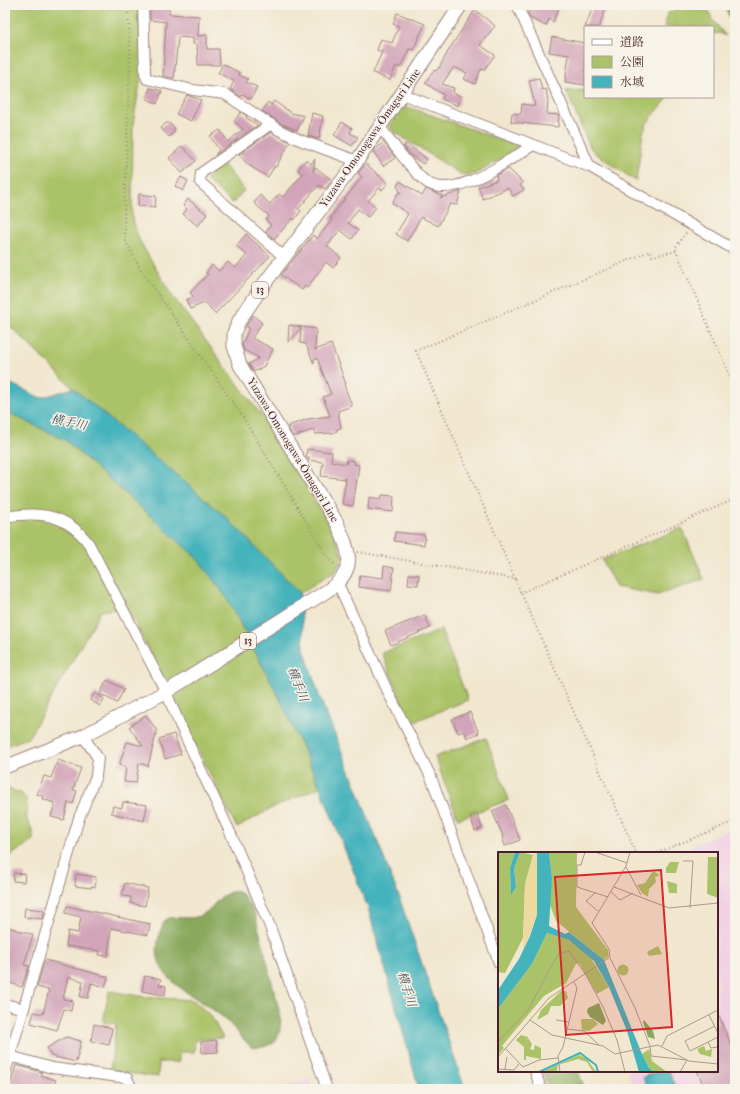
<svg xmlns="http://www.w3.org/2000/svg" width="740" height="1094" viewBox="0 0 740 1094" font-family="'IM FELL French Canon','Noto Serif JP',serif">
<rect width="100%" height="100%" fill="#f7f3e8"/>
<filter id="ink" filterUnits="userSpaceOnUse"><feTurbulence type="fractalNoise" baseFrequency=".025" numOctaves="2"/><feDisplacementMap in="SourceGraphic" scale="8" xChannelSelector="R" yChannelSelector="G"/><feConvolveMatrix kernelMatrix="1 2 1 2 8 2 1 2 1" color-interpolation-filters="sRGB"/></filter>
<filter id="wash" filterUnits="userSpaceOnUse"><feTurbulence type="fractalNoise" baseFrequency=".012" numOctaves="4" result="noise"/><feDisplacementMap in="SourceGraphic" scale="16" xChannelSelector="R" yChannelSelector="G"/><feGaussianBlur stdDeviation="0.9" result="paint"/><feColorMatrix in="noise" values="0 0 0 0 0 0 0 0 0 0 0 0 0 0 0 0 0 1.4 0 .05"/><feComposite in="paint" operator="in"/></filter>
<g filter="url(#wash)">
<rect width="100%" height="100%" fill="#f1e7cf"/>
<path fill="#f1d0e4" d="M735 827V1089H635L627 1071H717V853H675Z
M310 1079 313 1089H279V1088Z"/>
<path fill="#abc368" stroke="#7a714a" d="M5 5H139L141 77 133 124 132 216 139 240 171 294 270 427 333 531 343 557 336 571 300 593 226 517 73 388 5 321Z
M678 5H702L704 10 709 11 712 19 726 36 719 33 713 34V27H664L668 13 676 10Z
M585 90V97H669L647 123 643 133 636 181 595 153 590 147 566 91Z
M405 106 522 147 475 174 462 175 393 131 389 125Z
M224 165 244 190 233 203 207 181 208 174Z
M5 411 65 440 196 557 227 598 281 701 320 787 270 809 237 828 127 607 101 611 28 738 5 746Z
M682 528 704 579 658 595 616 587 602 560Z
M441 630 468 700 410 723 382 653Z
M486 738 509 800 458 819 435 757Z
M5 788 21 793 27 800C27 805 25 814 27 819 31 828 34 831 33 841L5 859Z
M109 991 146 997 193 1000 211 1016 223 1038 195 1040 194 1052H179V1062H159L158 1077 110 1071 116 1024 103 1022Z"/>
<path fill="#88a95c" stroke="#696444" d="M724 5H735V30Z
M235 891 243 895 255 914 281 1018 280 1032 274 1043 263 1047 252 1048C241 1038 233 1025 220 1015 183 987 139 975 165 920 176 914 187 921 199 916 216 909 214 896 235 891Z
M543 1071H578L585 1089H548Z"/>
<path fill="#44b3bc" stroke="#476974" d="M5 381 41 398 73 388 226 517 300 593 304 649 321 701 354 781 399 897 465 1089H419L368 908 320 787 281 701 227 598 196 557 65 440 5 411Z
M660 1071H669L676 1089H647L643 1077Z"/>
<g id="blocks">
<path fill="#d2a4b9" d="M150 5 169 7V14L199 16 198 36 207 35V49H219L220 65H198L197 44H193V38L178 37 174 78 163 76 166 22 150 20Z
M532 5H560L553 22 549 19 546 26 530 18 528 13Z
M594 5 606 7 599 27H585Z
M475 10 495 26 480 45 495 55 484 70 481 69 475 84 464 79 467 73 454 67 442 84 454 88 453 93 461 96 458 106 442 99 444 95 425 83 434 70 435 71 439 68 450 48Z
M397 13 425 24 413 50 409 49 400 68 396 66 390 80 373 73 382 52 377 50 381 39 392 43 399 26 393 24Z
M552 37 585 43V85L565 82 569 55 549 52Z
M223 64 240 73 239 75 248 79 246 82 257 87 251 99 242 94 241 97 230 89 234 81 218 73Z
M539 78 542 90 546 89 548 101 547 114 559 115 558 127 511 122 512 113 521 114 522 104 535 106 529 80Z
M150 88 162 91 157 104 146 98Z
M187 95 201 100 191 121 176 114Z
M274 101 291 113 304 116 297 130 282 124 262 111 268 102 271 105Z
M241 112 247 116 246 118 258 125 215 155 219 150 210 136 220 130 228 142 243 129 234 121Z
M312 113 323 116 319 139 308 136Z
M342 122 352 128 350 133 358 137 352 146 334 135Z
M166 123H169L174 128V132L169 137 161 128Z
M271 132 290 142 276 167H274L268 177 247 164 239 154Z
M384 142 395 158 383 166 373 151Z
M406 143 427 159 423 164 410 155 404 147Z
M182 146 196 161 182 173 169 158Z
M315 159 313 172 315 167 332 180 325 189 319 185 298 209 301 211 294 220 293 218 274 239 266 232 271 225 266 220 269 216 254 203 260 195 270 204 279 194 283 197 303 174 298 170 305 160 311 164Z
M366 164 388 183 382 190 379 188 368 201 376 207 368 217 358 209 348 223 358 230 352 239 340 230 327 246 341 258 333 268 326 262 307 288 305 286 302 290 281 275 313 235 317 239 332 220 330 218 362 177 358 173Z
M509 169 523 183 520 185 524 190 513 196 508 188 483 199 478 187 497 180 496 175Z
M181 177 188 181 183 191 175 186Z
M400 181 422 196 426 189 442 196 440 198 461 191 457 205 450 204 438 226 421 217 407 241 396 234 408 214 392 203 399 192 401 193 397 186Z
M139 194 156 196 155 207 138 206Z
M188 199 207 214 198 226 183 214 187 209 183 206Z
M246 234 270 256 215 314 204 303 190 309 186 300 194 297 190 293 208 274 206 273 212 265 219 271 228 262 235 268 247 255 236 246Z
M253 315 262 323 252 338 273 349 264 366 254 372 249 364 259 358 244 350 242 345 249 328 246 326Z
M289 325 316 329 315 350 331 344 346 384 344 385 352 406 338 411 341 428 337 429V431L333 433 315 434V429L293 437 289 430 288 426 308 419 330 416 323 397 331 394 317 358 314 359V364L306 344 300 343 301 328 288 342Z
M307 449 332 452 331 461 346 464 347 460 355 461 354 464 359 465 353 506 342 504 346 479 321 476 323 462 308 460 309 457H306Z
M382 495 394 496 393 512 368 509 369 497 381 499Z
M395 532 425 535 424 545 394 541Z
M384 566 394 568 391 591 359 587 360 575 383 578Z
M409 574 419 575 418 585 408 584Z
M425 615 430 628 391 645 385 631Z
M107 680 124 689 117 703 100 694Z
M95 693 104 699 100 706 90 700Z
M470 712 479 733 467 738 464 731 458 733 452 719Z
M146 715 157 731 148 766 139 763 136 783 124 782 126 767 119 765 127 742 143 746 129 727Z
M174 734 181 754 165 759 159 739Z
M58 760 81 768 73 790 77 791 73 804 68 802 64 820 51 817 55 803 42 799 43 796 37 794 44 776 51 778Z
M123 802 147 805 144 821 111 813 113 806 122 808Z
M506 805 520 840 505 846 502 836H503L492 811Z
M477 813 482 828 475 831 470 816Z
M14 873 25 874 24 882 13 881Z
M76 874 96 877 95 887 91 886V888L75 886Z
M125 883 148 888 145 906 130 903 131 897 122 896Z
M67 906 150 924 148 935 111 928 108 956 99 955 100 951 66 946 68 931 78 933 81 917 65 913Z
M25 908 44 910 43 919 24 917Z
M5 926 33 935 24 965 29 966 22 987 5 981Z
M45 960 108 977 105 987 91 983 88 998 80 997 83 981 68 977 63 999 73 1001 71 1011 64 1009 57 1030 31 1023 34 1012 43 1014 49 990 37 987Z
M145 976 161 979 159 985 166 986 165 995 142 991Z
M717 1012 735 1054V1089H705L697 1071H717Z
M94 1024 112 1028 109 1045 91 1041Z
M66 1037 81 1041 76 1062 51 1056 47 1048Z
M216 1040 218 1052 202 1053 201 1042Z
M16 1065 42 1072 41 1075 56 1080 53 1088 47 1085 46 1089H9Z"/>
</g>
</g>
<g filter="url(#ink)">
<use href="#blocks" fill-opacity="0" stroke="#9e837d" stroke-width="1"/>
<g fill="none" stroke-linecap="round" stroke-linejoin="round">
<g stroke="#9e837d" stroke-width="12">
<path id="minor" d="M143 5 145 73 147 79 193 90 225 94 279 130 300 140 357 161
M517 5 590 167
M402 94 590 167 735 250
M271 124 201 173 200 182 284 257
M380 127C392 142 411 170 425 181 452 203 510 159 533 145
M5 517C40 511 67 514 89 544L166 692 180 725 230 832 269 924 327 1089
M338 584 389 694 431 777 499 963
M5 1004 24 1009
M10 1056 52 1068 127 1078 132 1089
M535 1071 541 1089
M5 1073 79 818 96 776 98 758 83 736"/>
</g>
<g stroke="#9e837d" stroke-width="15">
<path id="major" d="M5 767 83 736 169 690 327 591C358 570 350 553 337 523L240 365 234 346V333L239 321 264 284 357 161 461 5"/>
</g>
<path stroke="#9e837d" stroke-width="2" stroke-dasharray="1 3" stroke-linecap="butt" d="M128 5 130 54 124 220 126 242 141 270 243 417 325 553 336 566
M686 233 675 248 735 388
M358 552 515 579 636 853
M515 579 416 351 650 251 652 256 677 251
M520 593 735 499
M657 853 735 821"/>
<use href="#minor" stroke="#fff" stroke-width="10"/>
<use href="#major" stroke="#fff" stroke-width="13"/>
</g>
</g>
<g text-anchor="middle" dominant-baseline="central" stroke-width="3" stroke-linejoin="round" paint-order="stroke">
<g fill="#f7f3e8" stroke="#7e5f64" stroke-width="1">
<rect x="252" y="282" width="16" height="16" rx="3"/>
<rect x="240" y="633" width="16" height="16" rx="3"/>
</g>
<g font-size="10" font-weight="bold" fill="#4a1f2b">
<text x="260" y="290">13</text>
<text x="248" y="641">13</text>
</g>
<g font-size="11" fill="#4a1f2b" stroke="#f7f3e8">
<text transform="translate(370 138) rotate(-55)">Yuzawa-Omonogawa-Ōmagari Line</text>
<text transform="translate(293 450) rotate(59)">Yuzawa-Omonogawa-Ōmagari Line</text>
</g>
<g font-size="12" font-style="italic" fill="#48535e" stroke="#f7f3e8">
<text transform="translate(69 422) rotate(12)">横手川</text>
<text transform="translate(298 684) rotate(69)">横手川</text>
<text transform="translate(407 989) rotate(72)">横手川</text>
</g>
</g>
<g transform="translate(498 852)">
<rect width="220" height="220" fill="#f1e7cf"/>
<path d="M0 0H17L12 16 13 42 18 35 16 17 22 0 35 3 27 32 25 86 7 121 0 120ZM51 0H79L78 55 110 98 111 104 106 108 58 69 51 50 54 26ZM210 5H220V46L209 42ZM172 10H181L178 21H168V16ZM155 19 162 23 157 25 158 30 151 37 150 45 144 41 139 33 147 31ZM169 29 179 32V41H171ZM49 81 71 88 91 103 111 135 99 142 81 111 78 112 68 131 46 144 4 194 6 196 0 203V157L34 112ZM160 94 164 102 151 104 149 100ZM119.5 118a5.5 5.5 0 1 1 11 0a5.5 5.5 0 1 1-11 0ZM63 139H68L70 146 62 154H53L50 162 39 168 43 158ZM83 167H95L100 172 91 179 84 178ZM23 183 30 185 28 192 30 186 34 192 32 197 36 198 37 193 43 196V207L28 204V208H26V195L18 188ZM206 194 208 199 214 197 213 205 202 202 199 197ZM151 197 154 209 169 220H156L151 216 144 202ZM81 203 89 207 98 220H95L89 210 80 207 60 213 59 219 44 220Z" fill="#abc368"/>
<path d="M101 151 108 169 105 173 92 165 89 160 90 156ZM146 168 155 179 157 187 150 185 145 170Z" fill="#88a95c"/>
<path d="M36 0H39V63L25 100 27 32Z" fill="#eeda9e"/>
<path d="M17 0H22L16 17 18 35 13 43 12 16ZM39 0H51L54 26 51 74 67 82 71 80 106 108 144 202 151 216 156 220H141L129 179 111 135 96 109 71 88 49 81 34 112 0 157V138L21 107 32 84 39 63Z" fill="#44b3bc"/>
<path fill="none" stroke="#44b3bc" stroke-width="2" d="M41 220 82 201 98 213 100 220"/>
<path fill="none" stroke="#ae978d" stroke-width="1" d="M87 0 83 13H79V35L110 45M97 0 129 11M185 9H195L192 56M128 15 143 43M116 35 171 56 220 51M113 40 122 48 135 41M97 41 88 49 100 59M112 106 137 156 152 194 153 204 189 208M211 163 220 181M32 168 54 183 105 194 117 202 160 193 191 209 220 212M58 168 71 170M217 174 187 189 192 199 220 185M69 177 86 179 101 193M0 190 30 158 60 102 71 99 88 123 105 155 119 188 127 220M210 190 213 196 220 195M164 194 169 184 220 158M7 196 25 215 41 208 60 206M0 205 51 146 112 105 111 97 94 71 128 14 132 0M0 217 16 218 21 212M7 217 9 205M62 220 60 204 65 195 79 136 76 130M182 220 189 208"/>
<path fill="#d62828" fill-opacity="0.15" stroke="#d62828" stroke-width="2" d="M163 18 174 175 68 183 57 25Z"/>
<rect width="220" height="220" fill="none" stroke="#4a1f2b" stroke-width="2"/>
</g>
<rect width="740" height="1094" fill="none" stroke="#f7f3e8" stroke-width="20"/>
<rect x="584" y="26" width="130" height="72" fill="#f7f3e8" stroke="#b29e9c"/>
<rect x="592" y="39" width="20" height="6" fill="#ffffff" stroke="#b29e9c"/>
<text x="620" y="46" font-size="12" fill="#4a1f2b">道路</text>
<rect x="592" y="56" width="20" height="12" fill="#abc368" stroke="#b29e9c"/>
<text x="620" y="66" font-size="12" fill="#4a1f2b">公園</text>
<rect x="592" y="76" width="20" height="12" fill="#44b3bc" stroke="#b29e9c"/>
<text x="620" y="86" font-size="12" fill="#4a1f2b">水域</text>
</svg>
